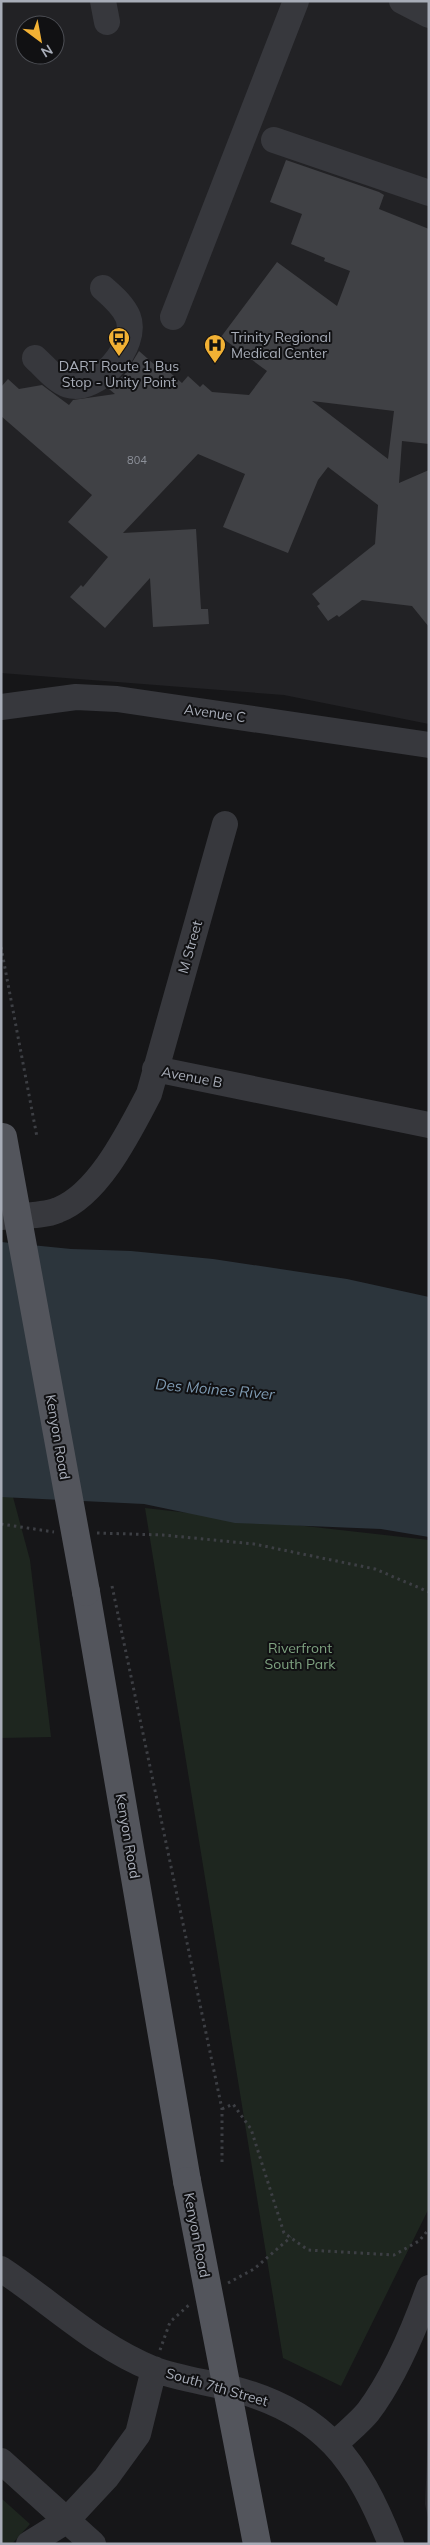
<svg xmlns="http://www.w3.org/2000/svg" width="430" height="2545" viewBox="0 0 430 2545" font-family="Mulish,sans-serif">
<rect width="100%" height="100%" fill="#161618"/>
<path fill="#222225" fill-rule="evenodd" d="M1 1H429V724L284 695 1 673ZM25 25H55V55H25Z
M429 2413V2522L425 2504Z"/>
<path fill="#1e261f" d="M1 1497H13L30 1560 51 1737 1 1738Z
M145 1508 429 1540V2208L341 2386 283 2358Z
M1 2498 30 2524 12 2544H1Z"/>
<path fill="#2c353c" d="M1 1242 71 1249 131 1251 213 1259 347 1279 429 1297V1537L381 1529 235 1523 144 1504 1 1497Z"/>
<path fill="#404145" fill-rule="evenodd" d="M286 160 379 192 384 195 379 209 429 229V444L402 441 399 483 429 470V627L412 606 362 600 339 617 337 615 328 621 317 606 320 604 312 594 375 544 378 505 328 467 318 480 288 553 223 527 245 474 198 454 123 533 196 529 201 609H208L209 624 153 627 150 578 105 628 70 597 81 585 83 587 108 557 68 522 92 495 1 416V387L8 379 19 389 42 385 69 405 73 400 115 394 109 389 125 374 139 351 156 366 159 363 182 383 188 376 200 387 203 384 212 392 249 395 267 371 221 337 277 262 337 306 350 271 324 261 325 258 291 244 302 214 270 202ZM312 401 394 411 388 459Z"/>
<g fill="none" stroke-linecap="round" stroke-linejoin="round">
<path stroke="#3d3f44" stroke-width="3" stroke-dasharray="2.5 4" stroke-linecap="butt" d="M1 947 37 1137
M1 1524 54 1532
M97 1533 163 1535 254 1544 375 1569 429 1592
M112 1586 222 2109V2163
M222 2109 233 2104 251 2129 284 2233 308 2250 394 2255 419 2241 429 2229
M228 2283 254 2269 291 2237
M160 2350 170 2322 190 2304"/>
<path stroke="#37383d" stroke-width="26" d="M103 1 107 22
M402 1 429 15
M274 140 429 193
M173 317 296 1
M35 358C44 366 56 381 68 385 97 394 139 345 128 317 123 305 112 296 103 288
M1 707 76 697 117 699 429 745
M155 1069 429 1125
M1 1217C19 1215 42 1217 58 1210 99 1194 129 1132 149 1094L225 824
M1 2269C51 2302 97 2347 153 2369 179 2379 208 2382 234 2389 324 2413 358 2461 391 2544
M335 2444C346 2433 359 2423 368 2412 395 2376 414 2330 429 2288
M1 2461 93 2544
M29 2544 66 2521 106 2478 138 2434 154 2369"/>
<path stroke="#53555c" stroke-width="28" d="M86 1592 187 2181"/>
<path stroke="#53555c" stroke-width="28" d="M3 1137 86 1592
M187 2181 257 2544"/>
</g>
<defs>
<g id="bus-pin" transform="scale(1.125)"><path d="M0 17L-7.5 6A9.5 9.5 0 1 1 7.5 6Z" fill="#f2b134" stroke="#111113"/><path d="M-5-6H5V4H4V6H2V4H-2V6H-4V4H-5ZM-3.5-4V0h7V-4ZM-3.5 1.2v1.5H-2V1.2ZM2 1.2v1.5H3.5V1.2Z" fill="#111"/></g>
<g id="hospital-pin" transform="scale(1.125)"><path d="M0 17L-7.5 6A9.5 9.5 0 1 1 7.5 6Z" fill="#f2b134" stroke="#111113"/><path d="M-5-5h3v3.5h4V-5h3V5h-3V1.5h-4V5h-3Z" fill="#111"/></g>
</defs>
<g fill-rule="evenodd">
<use href="#bus-pin" x="119" y="338"/>
<use href="#hospital-pin" x="215" y="345"/>
</g>
<g text-anchor="middle" dominant-baseline="central" stroke-width="4" stroke-linejoin="round" paint-order="stroke">
<g font-size="11" fill="#8e929b">
<text x="137" y="460">804</text>
</g>
<g font-size="14" fill="#a8adb8" stroke="#111113" text-anchor="start">
<text x="231" y="337">Trinity Regional<tspan x="231" dy="16">Medical Center</tspan></text>
<text x="119" y="366" text-anchor="middle">DART Route 1 Bus<tspan x="119" dy="16">Stop - Unity Point</tspan></text>
</g>
<g font-size="14" fill="#a8adb8" stroke="#111113">
<text transform="translate(215 713) rotate(8)">Avenue C</text>
<text transform="translate(190 947) rotate(-74)">M Street</text>
<text transform="translate(192 1077) rotate(11)">Avenue B</text>
<text transform="translate(58 1437) rotate(80)">Kenyon Road</text>
<text transform="translate(128 1836) rotate(80)">Kenyon Road</text>
<text transform="translate(197 2235) rotate(79)">Kenyon Road</text>
<text transform="translate(217 2387) rotate(16)">South 7th Street</text>
</g>
<g font-size="14" fill="#7fa381" stroke="#111113">
<text x="300" y="1648">Riverfront<tspan x="300" dy="16">South Park</tspan></text>
</g>
<g font-size="15" font-style="italic" fill="#7f9bb3" stroke="#111113">
<text transform="translate(215 1389) rotate(5)">Des Moines River</text>
</g>
</g>
<rect width="430" height="2545" fill="none" stroke="#a8adb8" stroke-width="5"/>
<g transform="translate(40 40) rotate(148)"><circle r="24" fill="#111113" stroke="#4d4f55"/>
<path d="M0-4L9 19L0 12L-9 19Z" fill="#f2b134"/>
<text y="-8" font-size="14" font-weight="bold" text-anchor="middle" fill="#a8adb8">N</text>
</g>
</svg>
